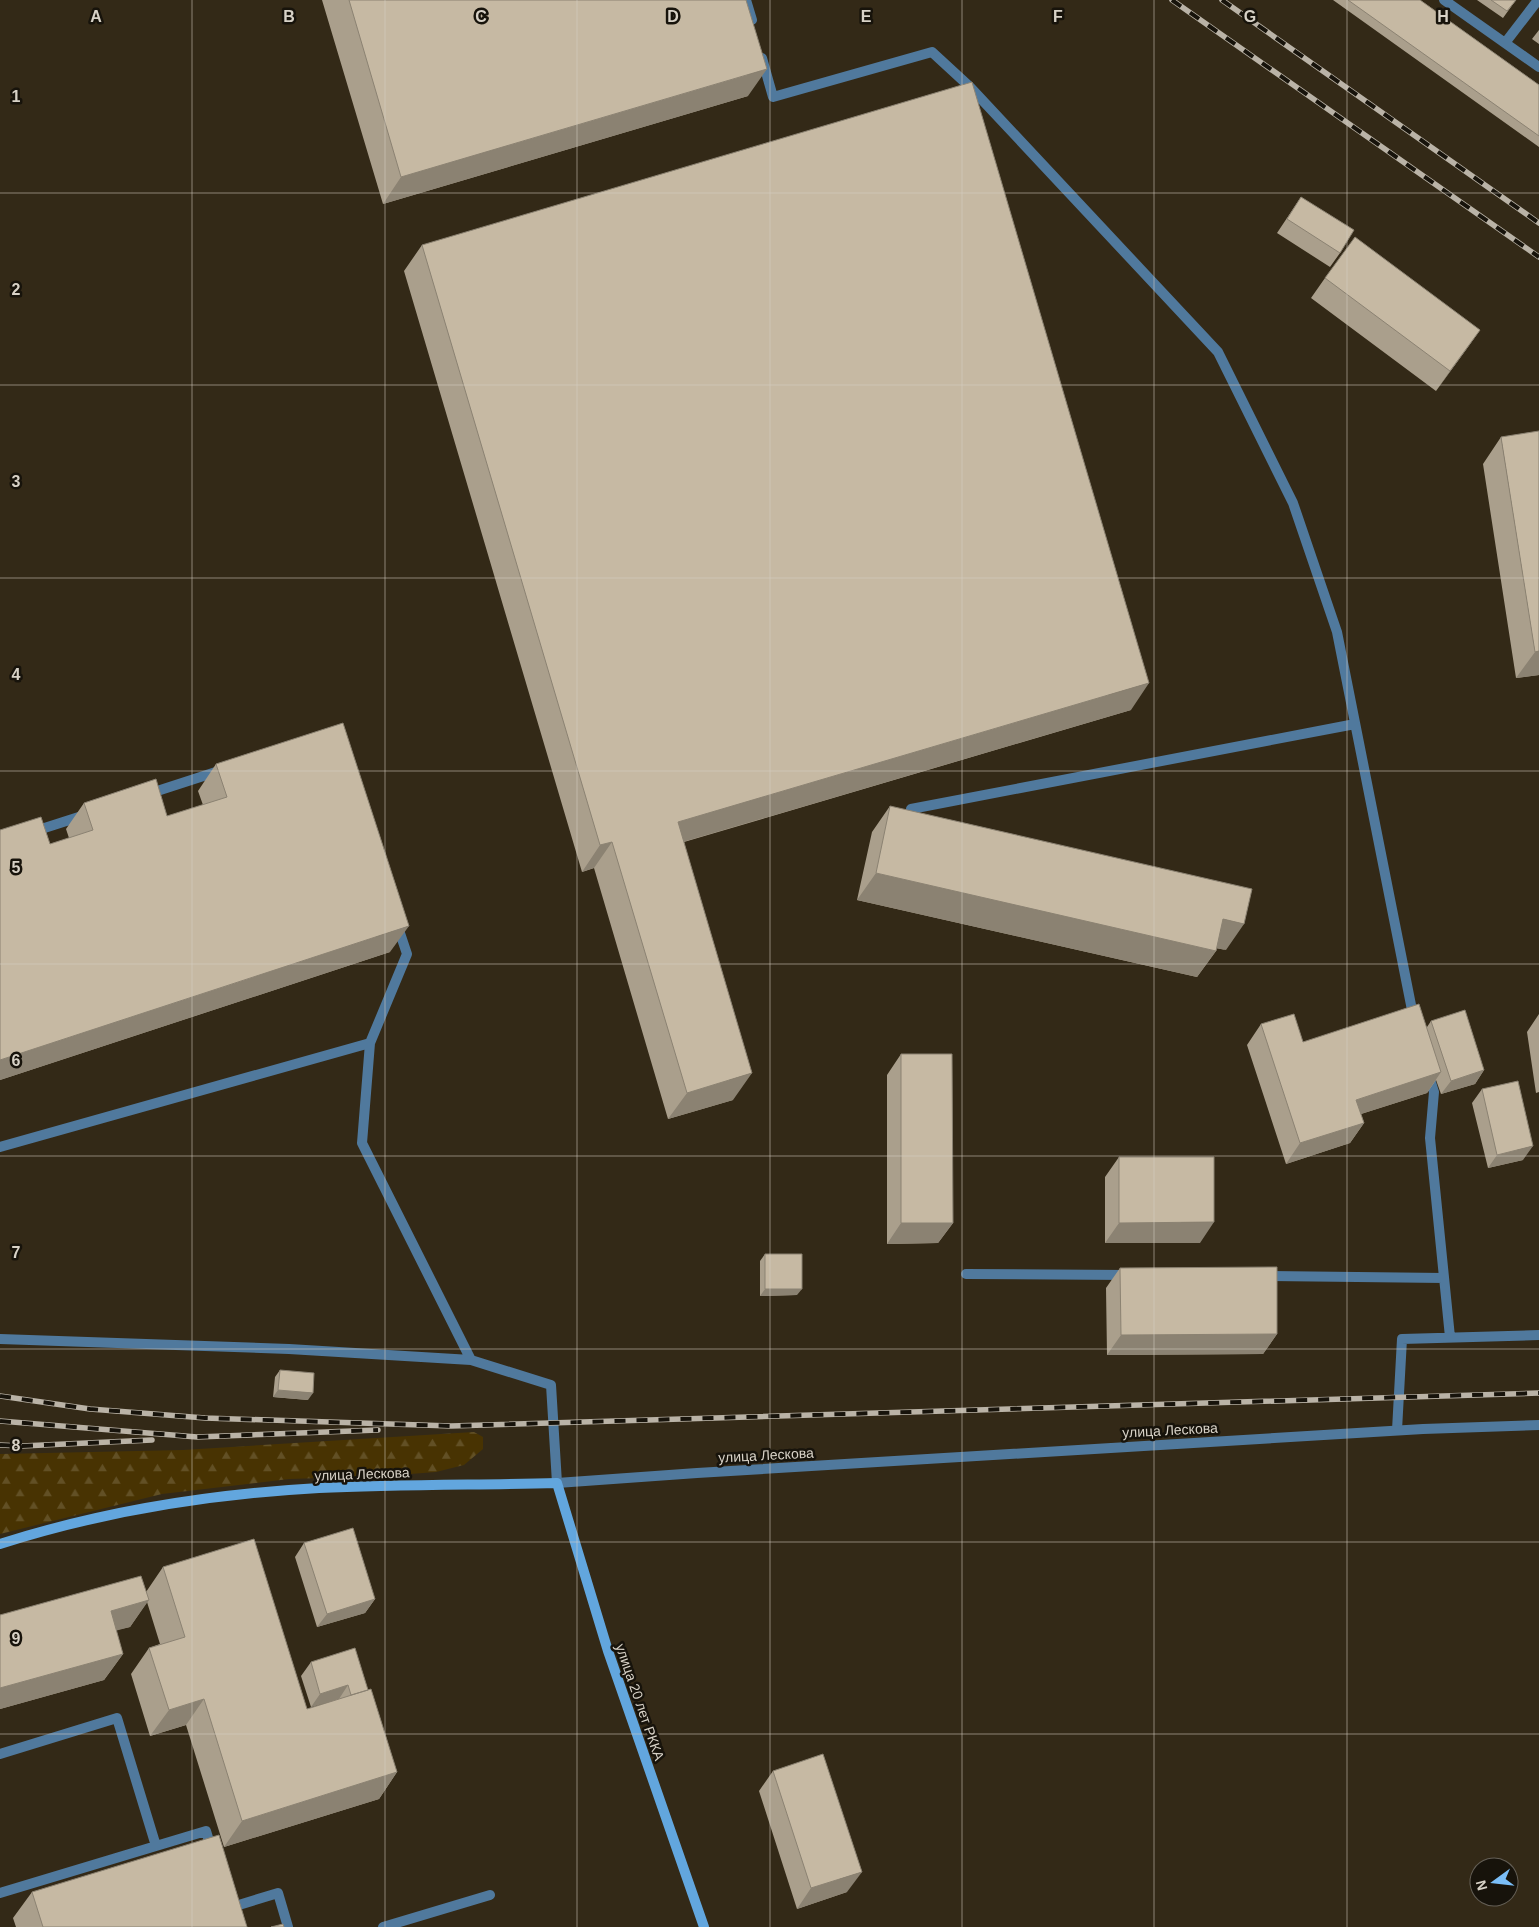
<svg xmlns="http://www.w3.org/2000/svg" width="1539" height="1927" viewBox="0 0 1539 1927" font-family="Helvetica,sans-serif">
<defs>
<pattern id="forest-firs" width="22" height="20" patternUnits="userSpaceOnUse" patternTransform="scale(1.25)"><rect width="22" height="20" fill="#483302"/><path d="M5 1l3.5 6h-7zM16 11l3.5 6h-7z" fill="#625025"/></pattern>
</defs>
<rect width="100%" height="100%" fill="#332917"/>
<path fill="url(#forest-firs)" d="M474 1432 483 1437V1449L464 1465 436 1472 384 1476 289 1479 162 1494 0 1534V1454L183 1450Z"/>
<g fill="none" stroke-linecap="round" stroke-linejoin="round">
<path stroke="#50799d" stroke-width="10" d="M746 0 752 20
M1444 0 1539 67
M1505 43 1538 0
M762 58 773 97 932 52 970 87 1218 352 1293 503 1337 632 1414 1020
M148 794 222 770
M911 809 1355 724
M32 832 85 815
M397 924 407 954 370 1043 362 1143 471 1360
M1428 1073 1434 1092 1430 1138 1450 1337
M0 1147 370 1043
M966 1274 1128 1275
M1263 1276 1444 1278
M0 1339 289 1349 471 1360 551 1385 557 1483
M1397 1430 1402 1339 1539 1335
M0 1754 117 1718 156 1846 0 1893
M156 1846 206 1831 212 1851
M229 1908 278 1893 288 1927
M383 1927 490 1895"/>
<path stroke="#50799d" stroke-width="10" d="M557 1483 697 1473 1423 1429 1539 1425"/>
<path stroke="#62a6de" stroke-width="10" d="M0 1544C103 1511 212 1494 319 1488 398 1484 478 1485 557 1483L608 1651 704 1927"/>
<g stroke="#bab3a7" stroke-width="5.5">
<path id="rail" d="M1172 0 1539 257
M1222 0 1539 223
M0 1396 90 1409 205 1418 451 1426 1539 1393
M0 1421 197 1437 378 1430
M0 1445 22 1446 152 1440"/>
</g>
<use href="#rail" stroke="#17130b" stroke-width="4" stroke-dasharray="11" stroke-linecap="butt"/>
</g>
<path fill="#aa9f8c" d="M322 0H746L748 96 383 204Z
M1333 0H1420L1539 85V147Z
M1477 0H1516L1503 18Z
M1539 30V44L1532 39Z
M1301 197 1340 253 1330 267 1277 233Z
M422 245 1131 710 684 842 733 1100 668 1119 594 868 582 872 404 271Z
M1325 278 1480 330 1436 391 1311 298Z
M1501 437 1539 675 1516 678 1483 464Z
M216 764 390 952 0 1080V830L50 844 69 838 66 829 84 803 167 816 203 805 198 791Z
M890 806 1226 950 1216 948V951L1197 977 857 900 872 832Z
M1539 1014V1092L1536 1093 1527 1032Z
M1431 1021 1484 1070 1475 1084 1441 1094 1436 1080 1427 1093 1361 1114 1364 1123 1350 1143 1286 1164 1247 1045 1261 1024 1303 1042 1427 1027Z
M901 1054 953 1223 938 1243 887 1244V1075Z
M1482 1089 1523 1160 1488 1168 1472 1103Z
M1119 1157 1200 1243H1105V1177Z
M765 1254 797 1295 760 1296V1261Z
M1120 1268 1277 1334 1263 1354 1107 1355 1106 1288Z
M280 1370 308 1400 273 1397 275 1377Z
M304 1543 375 1599 365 1613 317 1627 295 1557Z
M163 1567 307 1709 339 1699 311 1707 301 1676 311 1662 368 1690 397 1772 379 1799 224 1847 186 1725 150 1736 131 1674 149 1648 160 1644 147 1602 130 1627 116 1630 123 1654 104 1680 0 1709V1615L146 1592Z
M773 1771 847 1892 797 1909 759 1791Z
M32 1892 247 1927H16L13 1918Z"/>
<path fill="#8b8272" d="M767 69 748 96 383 204 401 177Z
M1480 330 1466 350 1436 391 1450 371Z
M1539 651V675L1516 678 1535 652Z
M1149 683 1131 710 659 849 678 822Z
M612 842 594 868 582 872 600 845Z
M876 873 1216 951 1197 977 857 900Z
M1223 919 1244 924 1226 950 1204 946Z
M409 926 390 952 0 1080V1060Z
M1484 1070 1475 1084 1441 1094 1451 1081Z
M1441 1072 1427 1093 1342 1120 1356 1100Z
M752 1073 733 1100 668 1119 687 1093Z
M1364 1123 1350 1143 1286 1164 1300 1143Z
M1533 1146 1523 1160 1488 1168 1497 1155Z
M1214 1222 1200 1243H1105L1119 1223Z
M901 1223H953L938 1243 887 1244Z
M765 1289H802L797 1295 760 1296Z
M1277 1334 1263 1354 1107 1355 1121 1335Z
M278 1390 313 1393 308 1400 273 1397Z
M375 1599 365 1613 317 1627 327 1614Z
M149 1600 130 1627 92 1637 111 1611Z
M123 1654 104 1680 0 1709V1688Z
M348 1685 339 1699 311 1707 320 1694Z
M204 1699 186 1725 150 1736 169 1710Z
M397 1772 379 1799 224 1847 242 1821Z
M862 1872 847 1892 797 1909 811 1888Z"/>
<path fill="#c6b9a3" stroke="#8b8272" d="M349 0H746L767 69 401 177Z
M1348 0H1420L1539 85V136Z
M1491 0H1516L1507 11Z
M972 82 1149 683 678 822 752 1073 687 1093 612 842 600 845 422 245Z
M1301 197 1354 230 1340 253 1287 219Z
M1355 237 1480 330 1450 371 1325 278Z
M1539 431V651L1535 652 1501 437Z
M343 723 409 926 0 1060V830L41 817 50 844 93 830 84 803 156 779 167 816 227 797 216 764Z
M890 806 1252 889 1244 924 1223 919 1216 951 876 873Z
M1419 1004 1441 1072 1356 1100 1364 1123 1300 1143 1261 1024 1294 1014 1303 1042Z
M1465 1010 1484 1070 1451 1081 1431 1021Z
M901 1054H952L953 1223H901Z
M1518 1081 1533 1146 1497 1155 1482 1089Z
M1119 1157H1214V1222L1119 1223Z
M765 1254H802V1289H765Z
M1277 1267V1334L1121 1335 1120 1268Z
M280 1370 314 1373 313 1393 278 1390Z
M353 1528 375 1599 327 1614 304 1543Z
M254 1539 307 1709 371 1689 397 1772 242 1821 204 1699 169 1710 149 1648 185 1637 163 1567Z
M141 1576 149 1600 111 1611 123 1654 0 1688V1615Z
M355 1648 368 1690 351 1695 348 1685 320 1694 311 1662Z
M823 1754 862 1872 811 1888 773 1771Z
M219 1835 247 1927H43L32 1892Z
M283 1924 284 1927H271Z"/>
<path fill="none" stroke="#d8d2c7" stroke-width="1" stroke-opacity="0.55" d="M192 0V1927M385 0V1927M577 0V1927M770 0V1927M962 0V1927M1154 0V1927M1347 0V1927M0 193H1539M0 385H1539M0 578H1539M0 771H1539M0 964H1539M0 1156H1539M0 1349H1539M0 1542H1539M0 1734H1539"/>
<g text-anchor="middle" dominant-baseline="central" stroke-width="5" stroke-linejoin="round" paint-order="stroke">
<g font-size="14" fill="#d8d2c7" stroke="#17130b">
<text transform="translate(1170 1430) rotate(-3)">улица Лескова</text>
<text transform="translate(766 1455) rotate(-3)">улица Лескова</text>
<text transform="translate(362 1474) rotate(-2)">улица Лескова</text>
<text transform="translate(640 1702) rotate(71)">улица 20 лет РККА</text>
</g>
</g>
<g font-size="16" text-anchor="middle" font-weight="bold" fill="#d8d2c7" stroke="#17130b" stroke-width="5" stroke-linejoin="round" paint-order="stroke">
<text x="96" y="22">A</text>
<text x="289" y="22">B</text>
<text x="481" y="22">C</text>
<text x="673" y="22">D</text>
<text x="866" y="22">E</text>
<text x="1058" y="22">F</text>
<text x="1250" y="22">G</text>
<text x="1443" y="22">H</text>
<text x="16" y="102">1</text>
<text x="16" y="295">2</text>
<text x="16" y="487">3</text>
<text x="16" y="680">4</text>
<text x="16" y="873">5</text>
<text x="16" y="1066">6</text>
<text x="16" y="1258">7</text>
<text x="16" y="1451">8</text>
<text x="16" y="1644">9</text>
</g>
<g transform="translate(1494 1882) rotate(255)"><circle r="24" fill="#17130b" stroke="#645f56"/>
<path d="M0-4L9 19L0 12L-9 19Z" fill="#7abef8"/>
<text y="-8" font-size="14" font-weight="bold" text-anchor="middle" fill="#d8d2c7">N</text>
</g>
</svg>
